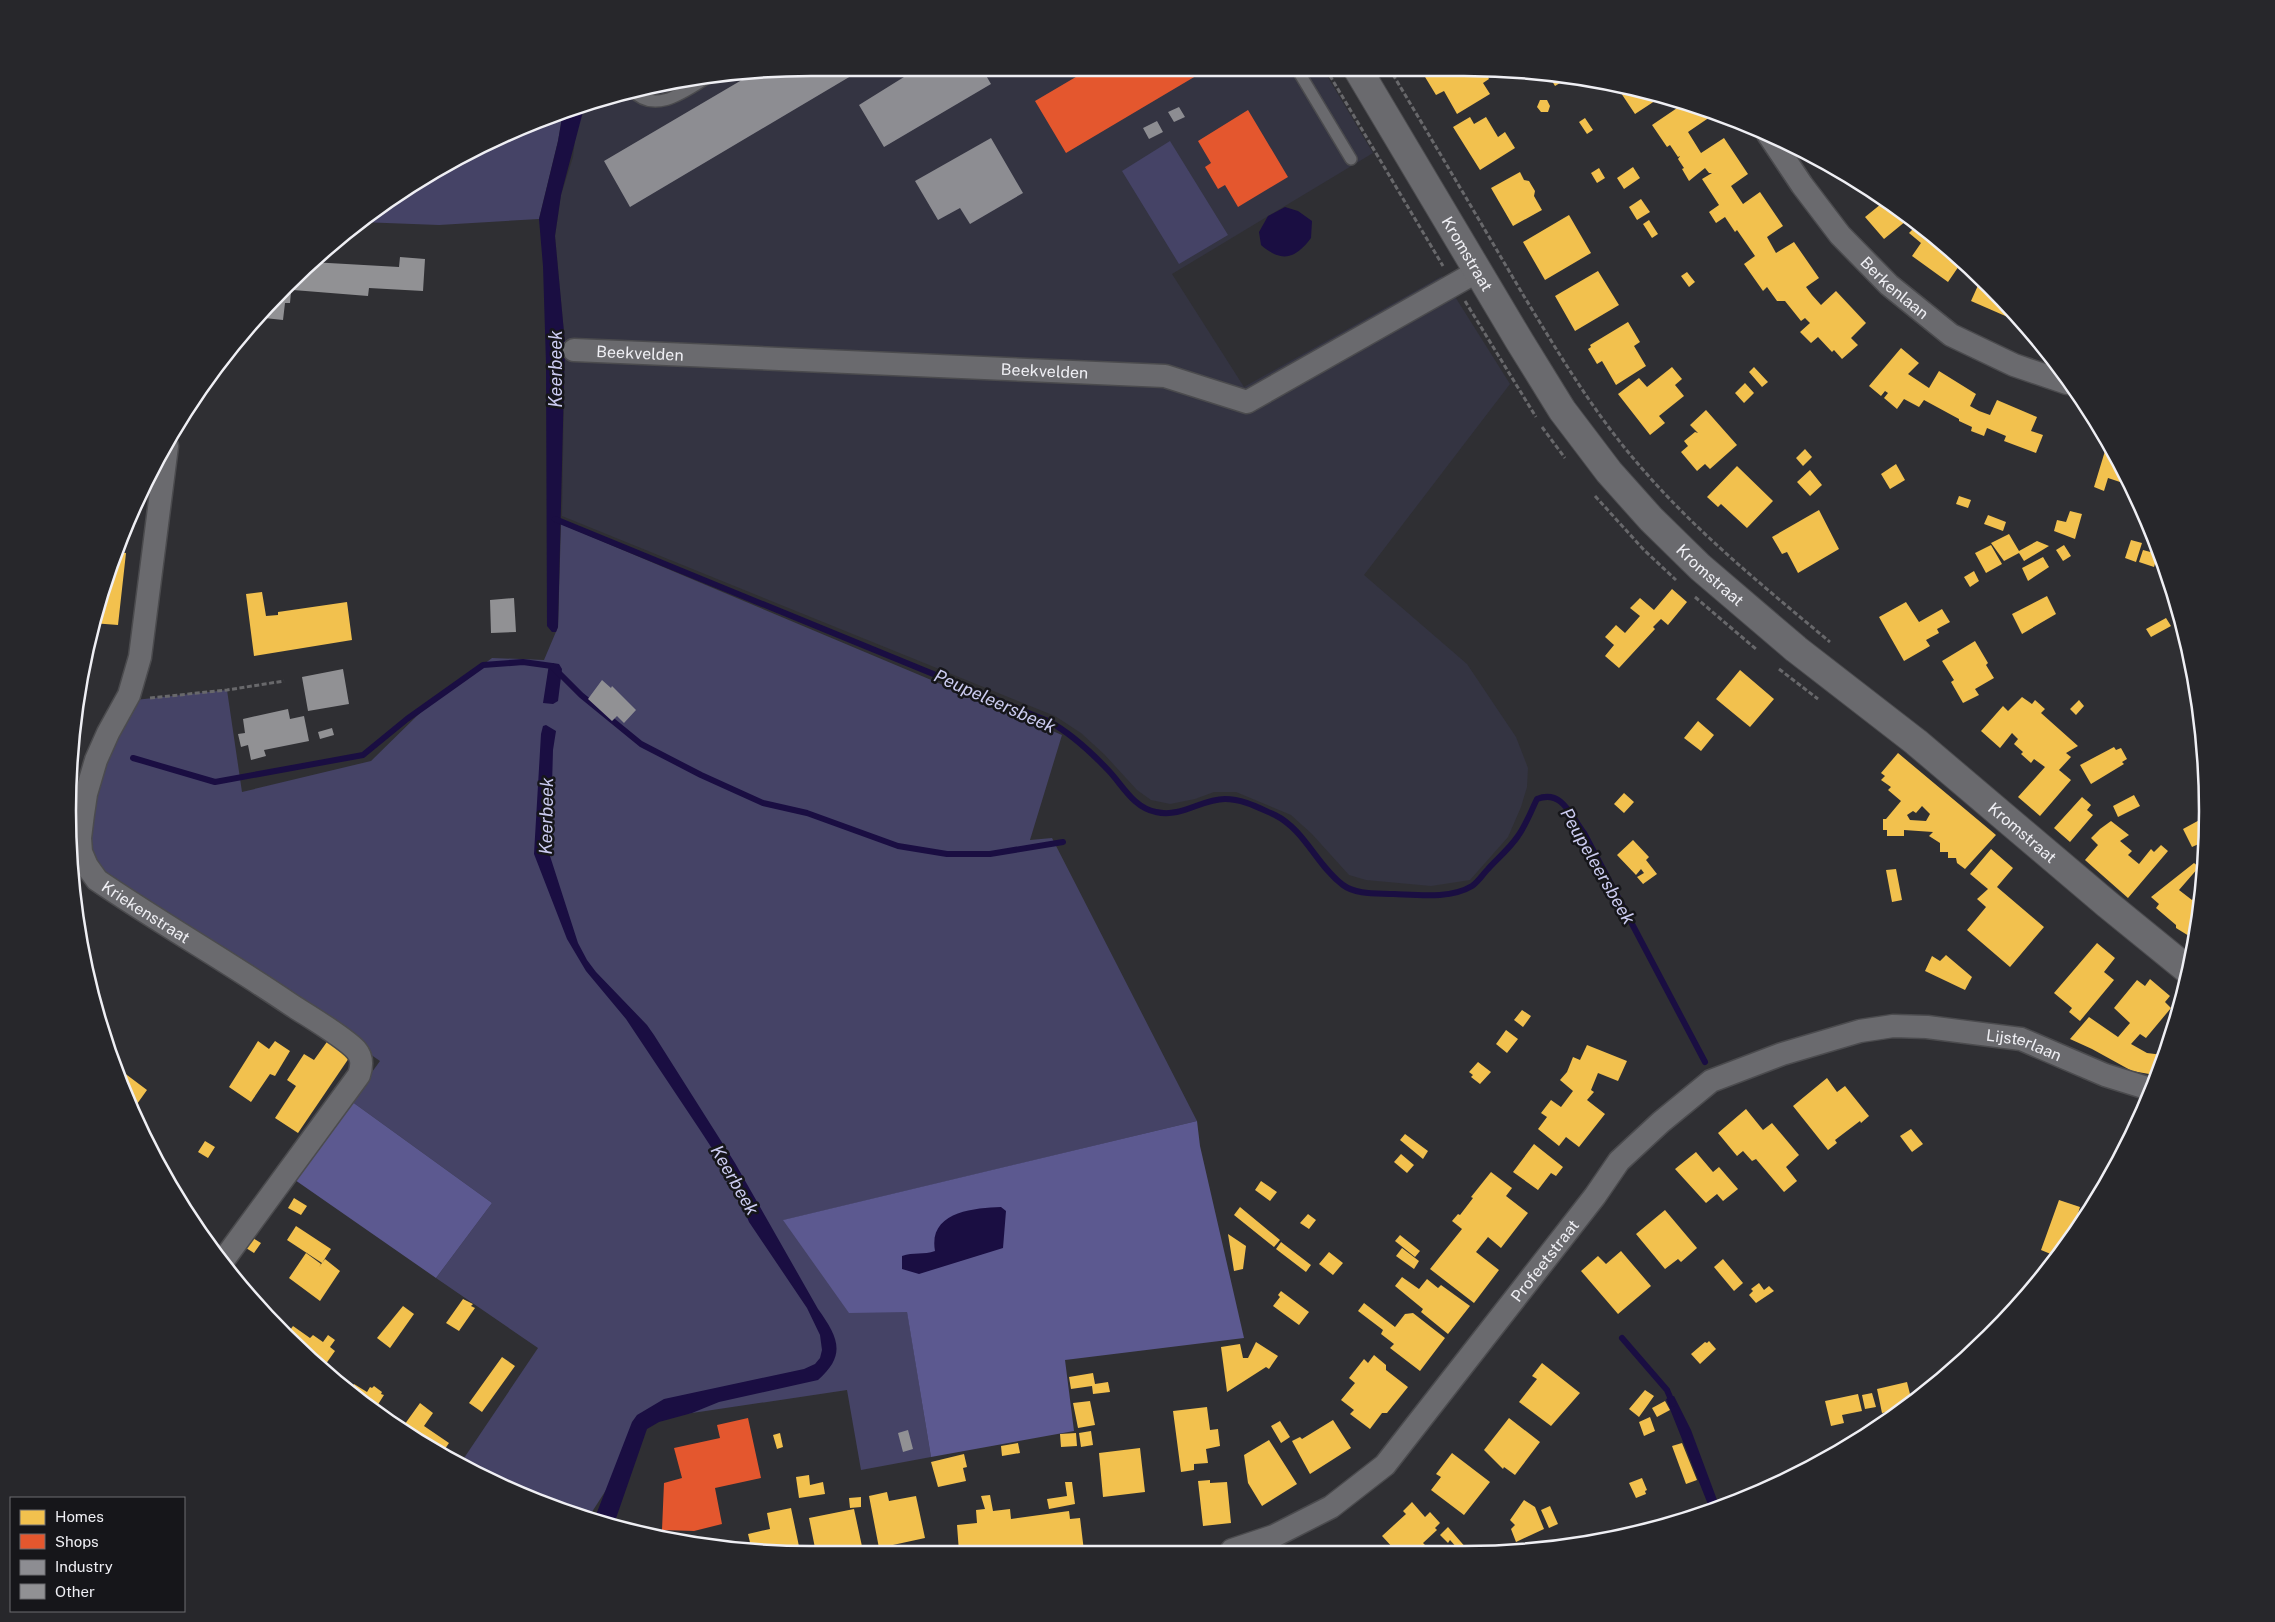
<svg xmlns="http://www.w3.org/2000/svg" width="2275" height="1622" viewBox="0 0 2275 1622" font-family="'Public Sans',sans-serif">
<rect width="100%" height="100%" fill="#2f2f33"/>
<path fill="#343442" d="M1323 69 1373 153 1172 274 1244 387 1442 276 1510 384 1364 575 1467 664 1516 737 1528 768 1527 787 1521 807 1508 837 1470 880 1431 886 1366 880 1349 875 1312 834 1291 815 1236 792H1214L1195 799 1170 804 1151 800 1137 790 1104 754 1081 733 1055 716 562 516 565 343 555 236 561 195 573 157 579 106 618 93 714 74Z"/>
<path fill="#454366" d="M563 112 558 141 539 219 439 225 360 222 398 193 526 124Z
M1170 141 1228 235 1179 264 1122 171Z
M561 524 1062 735 1030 840 1052 838 1197 1121 784 1220 907 1311 931 1457 861 1470 847 1390 652 1419 588 1518 482 1478 460 1464 538 1348 436 1278 492 1203 351 1101 380 1061 212 944 107 876 94 863 87 816 92 794 135 700 227 690 242 792 371 761 422 711 492 658 544 660 558 627Z"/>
<path fill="#5c5990" d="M351 1101 492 1203 436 1278 295 1180Z
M1197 1121 1200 1146 1244 1338 1065 1360 1074 1431 931 1457 907 1312 849 1313 783 1220Z"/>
<path fill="#1a0e42" d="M585 104 561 195 555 236 565 343 558 627 556 632H552L547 626 546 363 543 266 539 219 558 141 563 112Z
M1285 207 1298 211 1312 221 1311 238C1295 259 1282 263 1261 245L1259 232 1268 216Z
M553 663 559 664 562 669 558 701 553 704 543 703 549 664Z
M546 725 556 731 553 750 550 856 578 943 587 960 596 972 647 1025 654 1035 735 1163 818 1309C838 1337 847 1355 818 1380L719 1402 692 1413 659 1422 647 1429 613 1527 594 1520 632 1422 637 1415 664 1399 804 1369 815 1364 820 1358 822 1350 820 1335 807 1308 749 1222 730 1176 700 1130 626 1019 586 971 567 939 534 854 541 734 543 726Z
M1001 1207 1006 1211 1003 1248 919 1274 902 1269V1256C913 1252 924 1255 935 1251 928 1212 973 1208 1001 1207Z
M1674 1396 1691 1430 1720 1508 1711 1512 1666 1399Z"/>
<path fill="#f2c14e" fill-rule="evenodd" d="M1429 68 1484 69 1489 79 1483 83 1490 94 1457 114 1444 91 1436 95 1422 72Z
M1549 76 1564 77 1565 80 1555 86Z
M1624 86 1661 97 1635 114 1619 90Z
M1540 100H1547L1550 106 1548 112H1541L1537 107Z
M1683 104 1706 111 1710 117 1688 132 1701 153 1724 138 1748 174 1731 186 1743 204 1760 192 1783 226 1767 237 1776 253 1794 242 1819 278 1806 287 1812 295 1821 305 1836 291 1866 323 1851 338 1858 345 1842 359 1834 350 1832 352 1818 337 1811 343 1800 332 1810 323 1805 318 1801 321 1785 301H1777L1767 287 1763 291 1744 264 1755 256 1737 230 1735 232 1725 217 1716 223 1709 212 1719 205 1702 179 1712 173H1709L1705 168 1689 181 1682 169 1684 168 1678 159 1680 156 1678 157 1670 145 1667 147 1652 125Z
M1470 117 1474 124 1486 117 1498 137 1505 132 1515 148 1480 170 1453 127Z
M1585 118 1593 130 1587 134 1579 122Z
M1633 167 1640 178 1624 189 1617 178Z
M1599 168 1605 178 1597 183 1591 173Z
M1520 172 1524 180 1529 181 1535 191 1534 196 1542 210 1513 226 1491 188Z
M1641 199 1650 212 1637 220 1629 207Z
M1886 200 1917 221 1961 263 1948 282 1912 256 1921 243 1909 233 1913 229 1906 221 1884 239 1865 217Z
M1569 215 1591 253 1545 280 1523 242Z
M1649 220 1658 234 1652 238 1643 224Z
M1598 271 1619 305 1575 331 1555 296Z
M1687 272 1695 282 1689 287 1681 276Z
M1980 281 2023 321 2026 325 1971 301Z
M1628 322 1640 342 1634 346 1646 366 1616 385 1602 361 1597 364 1588 349 1591 347 1590 345Z
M1901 348 1919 363 1908 374 1929 388 1939 371 1976 394 1970 406 1979 411 1990 415 1997 400 2037 417 2031 431 2043 435 2036 453 2004 441 2006 436 1987 428 1984 436 1971 431 1972 427 1959 421V419L1924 400 1919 407 1904 399 1897 409 1884 398 1888 393 1885 391 1881 396 1869 386Z
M1672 367 1682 379 1675 385 1684 396 1659 416 1665 423 1650 435 1618 394 1639 378 1647 387Z
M1754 367 1768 382 1762 387 1749 372Z
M1745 383 1754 393 1744 403 1735 393Z
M1706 410 1737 445 1710 469 1705 464 1697 471 1681 452 1688 446 1684 441 1695 432 1698 433 1690 425Z
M1805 449 1812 457 1803 466 1796 458Z
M2105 451 2115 454 2127 481 2126 484 2108 478 2104 491 2094 487Z
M1896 464 1905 480 1890 489 1881 474Z
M1737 466 1773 501 1747 528 1721 504 1718 507 1707 497Z
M1810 470 1822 485 1810 496 1797 482Z
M1959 496 1971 500 1968 508 1956 504Z
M1819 510 1839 549 1798 573 1787 552 1782 554 1772 537Z
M2070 511 2082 514 2075 539 2054 531 2057 520 2066 522Z
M1988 515 2006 522 2003 531 1984 524Z
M2009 534 2019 551 2037 541 2049 546 2024 561 2019 553 2004 561 1991 543Z
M2131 540 2142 543 2136 562 2125 558Z
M1991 545 2002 564 1986 573 1975 553Z
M2064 545 2071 556 2063 561 2056 550Z
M2143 550 2158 554 2154 567 2139 562Z
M115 552 126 553 118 625 92 623Z
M2043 557 2049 567 2028 581 2022 568Z
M1974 571 1979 581 1970 587 1964 577Z
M1672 589 1687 602 1668 625 1661 619 1653 627 1655 629 1619 668 1605 656 1614 645 1605 637 1616 625 1625 633 1640 616 1630 608 1640 598 1654 610Z
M262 592 266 616 278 615V612L347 602 352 640 254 656 246 594Z
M2047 596 2056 614 2022 634 2012 614Z
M1906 602 1919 622 1942 609 1950 622 1937 629 1939 633 1926 640 1930 646 1904 661 1879 617Z
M2166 618 2171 626 2151 637 2146 629Z
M1975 641 1988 663 1986 665 1994 678 1975 689 1979 695 1963 703 1951 682 1954 680 1942 661Z
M1740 670 1774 699 1750 727 1716 699Z
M2022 697 2032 704 2035 700 2045 709 2041 713 2078 746 2066 753 2071 757 2059 770 2071 780 2040 816 2018 797 2045 767 2034 759 2031 763 2021 754 2023 752 2014 744 2018 739 2012 733 2000 748 1981 731 2003 706 2008 711Z
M2079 700 2084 706 2076 715 2070 709Z
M1698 721 1714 735 1701 751 1684 738Z
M2114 747 2116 750 2121 748 2127 759 2122 762 2124 764 2091 784 2080 765Z
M1898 753 1996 835 1965 869 1957 863 1956 858H1948V852H1940V843L1929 836 1933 832 1904 830V836H1887V830H1883V819H1886L1901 801 1888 790 1891 787 1881 780 1885 776 1881 773ZM1922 806 1930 814 1926 821 1910 820 1907 815 1913 811 1916 813Z
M1624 793 1634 802 1624 813 1614 804Z
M2134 795 2140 806 2118 817 2113 806Z
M2082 797 2091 805 2087 810 2093 815 2070 842 2054 828Z
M2205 817V841L2192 847 2183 829Z
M2111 821 2129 835 2120 841 2132 851 2128 855 2139 864 2151 849 2154 852 2161 845 2168 851 2128 898 2085 860 2098 845 2091 838 2100 829Z
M1633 840 1649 857 1646 860 1657 874 1643 884 1637 877 1644 873 1641 869 1636 875 1617 855Z
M1991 849 2013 868 1997 887 2044 927 2010 967 1967 930 1986 907 1977 899 1988 889 1970 874Z
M2194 863 2199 867 2179 890 2192 900 2201 891 2194 929 2189 936 2176 928V925L2156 908 2159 904 2151 897Z
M1896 869 1902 900 1892 902 1886 870Z
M2097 943 2115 958 2104 972 2114 980 2080 1021 2069 1012 2072 1008 2054 993Z
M1946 955 1972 977 1965 990 1925 971 1932 956 1940 961Z
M2150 979 2170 996 2165 1002 2171 1008 2146 1038 2140 1034 2131 1044 2147 1053 2163 1055 2155 1075 2132 1071 2092 1049 2070 1039 2089 1017 2118 1037 2130 1023 2114 1008 2137 980 2145 986Z
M1522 1010 1531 1016 1523 1027 1514 1020Z
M1506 1030 1518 1039 1507 1053 1496 1044Z
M329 1039 351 1055 298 1133 275 1118 296 1086 287 1080 304 1054 314 1060Z
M258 1041 269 1049 275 1041 290 1051 275 1076 270 1074 251 1102 229 1087Z
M1587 1045 1627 1061 1618 1081 1598 1073 1591 1090 1594 1092 1587 1100 1605 1114 1579 1147 1566 1137 1559 1146 1538 1129 1547 1117 1541 1113 1551 1100 1561 1107 1573 1091 1560 1080 1567 1072 1573 1057 1580 1060Z
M1478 1062 1491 1072 1480 1084 1471 1077 1473 1075 1469 1072Z
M123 1072 147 1090 137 1104 126 1096 118 1077Z
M1827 1078 1837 1092 1845 1086 1869 1116 1861 1123 1860 1121 1835 1140 1837 1143 1828 1150 1793 1106Z
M1746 1109 1763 1130 1772 1123 1799 1155 1786 1167 1797 1181 1784 1192 1756 1159 1752 1161 1743 1151 1737 1156 1718 1133Z
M1911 1129 1923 1144 1912 1152 1900 1136Z
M1405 1134 1428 1151 1423 1159 1400 1140Z
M205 1141 215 1147 208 1158 198 1152Z
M1534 1144 1563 1167 1556 1176 1551 1173 1538 1190 1513 1172Z
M1696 1152 1713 1172 1719 1167 1738 1189 1723 1201 1717 1194 1706 1203 1675 1169Z
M1401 1154 1414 1165 1407 1173 1394 1162Z
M1491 1172 1512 1188 1506 1196 1528 1213 1501 1248 1488 1237 1476 1252 1499 1270 1474 1303 1430 1269 1462 1229 1452 1221 1458 1214 1460 1215 1473 1198 1471 1197Z
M1261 1181 1277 1192 1270 1201 1255 1190Z
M294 1198 307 1206 301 1215 288 1208Z
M2059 1200 2080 1207 2073 1229 2075 1230 2058 1257 2041 1250Z
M1240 1207 1280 1240 1274 1247 1234 1215Z
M1665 1210 1697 1248 1681 1262 1678 1259 1665 1269 1636 1234Z
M1308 1214 1316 1220 1309 1229 1300 1223Z
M296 1226 331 1249 322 1263 287 1240Z
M1228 1234 1246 1246 1243 1269 1234 1271Z
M1400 1235 1420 1251 1415 1257 1395 1241Z
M253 1238 261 1243 254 1253 246 1248Z
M1281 1242 1311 1265 1306 1272 1276 1249Z
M1402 1248 1419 1261 1414 1269 1396 1256Z
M1621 1251 1651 1286 1618 1314 1581 1271 1598 1256 1606 1264Z
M1329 1252 1343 1263 1333 1275 1319 1264Z
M306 1253 321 1264 319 1267 325 1259 340 1271 320 1301 289 1278Z
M1723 1259 1743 1283 1734 1291 1714 1267Z
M1402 1277 1419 1289 1427 1279 1438 1288 1441 1285 1470 1306 1448 1334 1421 1312 1423 1309 1395 1286Z
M1759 1283 1764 1290 1769 1286 1774 1291 1756 1303 1749 1295 1753 1291 1751 1289Z
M1281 1291 1309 1312 1299 1325 1273 1306 1280 1297 1278 1295Z
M463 1299 473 1304 471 1306 475 1308 459 1331 446 1323Z
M1364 1303 1395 1327 1405 1314 1413 1313 1445 1338 1420 1371 1390 1348 1394 1344 1381 1334 1383 1330 1358 1311Z
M403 1306 414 1314 390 1348 377 1338Z
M293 1326 310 1338 313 1335 323 1342 328 1335 335 1340 330 1347 335 1351 323 1368 287 1334Z
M1709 1341 1716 1349 1700 1364 1691 1354 1705 1342 1707 1343Z
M1256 1342 1278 1356 1269 1369 1266 1367 1227 1392 1221 1347 1240 1344 1243 1358H1248Z
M1374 1355 1386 1365V1370L1408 1387 1387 1413H1382L1370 1429 1350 1414 1354 1410 1341 1400 1355 1383 1349 1378 1364 1359 1368 1363Z
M502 1357 515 1366 482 1412 469 1403Z
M1542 1363 1580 1393 1551 1426 1519 1402 1537 1379 1532 1376Z
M1093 1373 1095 1384 1108 1382 1110 1392 1093 1394 1092 1386 1071 1389 1069 1377Z
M1907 1382 1912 1402 1905 1408 1882 1413 1877 1389Z
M354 1384 367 1392 370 1387 372 1388 374 1386 382 1392 381 1394 384 1395 377 1406 388 1413 384 1417 359 1401 349 1392Z
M1645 1390 1654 1396 1639 1417 1629 1409Z
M1872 1393 1876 1407 1865 1409 1862 1395Z
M1858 1394 1862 1411 1842 1415 1844 1423 1831 1426 1825 1401Z
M1090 1401 1095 1425 1078 1428 1073 1403Z
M1665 1401 1670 1410 1657 1417 1652 1408Z
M420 1403 433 1413 424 1426 449 1443 442 1453 402 1428Z
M1207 1407 1210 1430 1218 1429 1220 1446 1206 1449 1208 1463 1194 1464V1470L1181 1472 1173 1411Z
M1650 1417 1655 1431 1644 1436 1639 1422Z
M1509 1418 1540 1442 1515 1475 1504 1467 1503 1469 1484 1450Z
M1333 1420 1351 1448 1310 1474 1292 1441 1300 1437 1302 1439Z
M1280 1421 1290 1437 1281 1443 1271 1426Z
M1091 1431 1093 1445 1081 1447 1079 1433Z
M780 1433 783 1447 777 1449 773 1435Z
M1076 1433 1077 1446 1061 1447 1060 1434Z
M1269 1440 1297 1484 1262 1506 1248 1483 1244 1455Z
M1018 1443 1020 1453 1002 1456 1001 1446Z
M1682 1443 1697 1480 1686 1484 1672 1446Z
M1140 1448 1145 1492 1103 1497 1099 1453Z
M1452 1453 1490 1482 1464 1515 1431 1490 1441 1477 1436 1474Z
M964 1454 967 1467 963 1468 966 1481 938 1487 931 1462Z
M809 1475 810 1485 823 1482 825 1494 799 1498 796 1477Z
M1642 1478 1647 1490 1645 1491 1646 1494 1636 1498 1629 1483Z
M1210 1480V1483L1227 1482 1231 1523 1203 1526 1198 1481Z
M1065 1482H1072L1075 1504 1049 1509 1047 1499 1067 1496Z
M1765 1482 1768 1488 1756 1493 1753 1487Z
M887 1492 889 1501 916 1496 925 1538 879 1548 869 1496Z
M990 1495 993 1511 1010 1509 1011 1519 1069 1511 1070 1519 1080 1518 1084 1551 959 1552 957 1525 977 1523 976 1510 985 1509 981 1496Z
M861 1497V1507L850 1508 849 1498Z
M1524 1500 1535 1507 1544 1529 1516 1542 1511 1529 1515 1525 1510 1520Z
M1412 1502 1425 1517 1430 1512 1440 1523 1435 1528 1437 1530 1423 1543 1429 1549H1394L1382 1536 1406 1514 1403 1511Z
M1550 1506 1558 1524 1549 1528 1541 1510Z
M791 1508 800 1551 763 1553 752 1551 748 1534 770 1529 767 1513Z
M854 1509 863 1551 816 1553 809 1518Z
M1448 1527 1467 1549H1458L1450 1540 1448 1543 1440 1535Z"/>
<path fill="#e4572e" d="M1206 70 1066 153 1035 101 1086 71Z
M1248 110 1288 177 1238 207 1225 185 1218 189 1205 167 1211 163 1198 141Z
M748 1418 761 1478 715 1488 722 1524 694 1531 662 1530 664 1483 682 1478 674 1448 720 1438 717 1425Z"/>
<path fill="#8d8d92" d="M912 72H984L991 84 884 147 859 105Z
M785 73H856L630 207 604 161 752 74Z
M1179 107 1185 117 1174 122 1168 112Z
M1157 121 1163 132 1149 139 1143 128Z
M991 138 1023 193 970 224 960 208 938 220 915 181Z"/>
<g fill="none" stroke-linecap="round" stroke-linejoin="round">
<path stroke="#1a0e42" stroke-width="6" d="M555 519 1048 721C1071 733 1091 752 1109 771 1123 786 1134 808 1156 812 1182 818 1201 799 1225 799 1243 799 1259 808 1275 815 1305 830 1317 866 1343 885 1356 895 1378 893 1394 894 1418 895 1451 899 1472 886 1478 882 1483 874 1488 869 1497 859 1510 848 1518 836 1526 825 1531 811 1537 799 1562 789 1571 816 1584 833L1705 1062
M133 758 215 782 363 755 407 719 483 665 523 662 552 666 581 695 641 744 701 775 763 803 807 813 898 846 947 854H990L1063 842
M1622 1338 1667 1390 1673 1404"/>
</g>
<path fill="#919194" d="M400 257 425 259 423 291 369 288 368 296 293 290 294 279 301 272H309L311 262 399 267Z
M292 281 290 303H285L283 320 255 317 271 302H277V296Z
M514 598 516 632 491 633 490 600Z
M343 669 349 704 308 711 302 677Z
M602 680 611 688 612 686 636 710 624 723 617 716 612 721 588 699Z
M288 709 290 719 304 716 309 741 264 750 266 756 251 760 248 745 241 747 238 734 245 733 243 719Z
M332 728 334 735 320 739 318 732Z
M908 1430 913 1449 903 1452 898 1433Z"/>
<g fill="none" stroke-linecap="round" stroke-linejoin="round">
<g stroke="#4b4b4e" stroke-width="14">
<path id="lane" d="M1297 69 1351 159
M632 90C656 117 689 88 713 74"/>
</g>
<g stroke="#4b4b4e" stroke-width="25">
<g id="street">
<path id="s1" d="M1768 134 1802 185 1840 235 1889 285 1951 335 2014 365 2067 383"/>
<path id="s2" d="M574 350 1165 376 1247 402 1478 271"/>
<path id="s3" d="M167 446 140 657 129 695 108 733 96 760 86 794 83 814 80 838 81 852 87 866 97 880C160 923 227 961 290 1004 308 1016 343 1036 356 1050 363 1058 362 1066 359 1075L222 1262"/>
<path id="s4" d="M1232 1550 1274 1536 1331 1507 1385 1465 1595 1196 1619 1161 1661 1122 1711 1081 1782 1054 1860 1031 1893 1026 1927 1027 2021 1039 2105 1075 2150 1089"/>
</g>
</g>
<g stroke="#4b4b4e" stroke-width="30">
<g id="secondary">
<path id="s5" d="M1357 68 1520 342 1562 410 1609 472 1651 519 1700 567 1796 649 1916 742 2107 904 2188 970"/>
</g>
</g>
<path stroke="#68686b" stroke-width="3" stroke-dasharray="5 2.5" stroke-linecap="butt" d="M1389 68C1434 143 1478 218 1522 293 1558 352 1593 412 1639 465 1695 531 1763 586 1830 642
M1326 69 1443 266
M1465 301 1536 417
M1542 427 1565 458
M1595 496 1644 550 1676 580
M1695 597 1757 650
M1779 669 1818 699
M150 698 227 690 284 681"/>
<use href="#lane" stroke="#6a6a6e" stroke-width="11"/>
<use href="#street" stroke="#6a6a6e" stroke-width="22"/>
<use href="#secondary" stroke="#6a6a6e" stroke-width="28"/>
</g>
<g text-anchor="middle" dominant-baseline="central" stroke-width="5" stroke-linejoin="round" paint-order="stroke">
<g font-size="16" fill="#efeff4" stroke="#16161a">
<text stroke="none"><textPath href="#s5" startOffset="216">Kromstraat</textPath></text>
<text stroke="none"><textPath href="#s1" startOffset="200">Berkenlaan</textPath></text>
<text stroke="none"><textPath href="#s2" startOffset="66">Beekvelden</textPath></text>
<text stroke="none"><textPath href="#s2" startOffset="471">Beekvelden</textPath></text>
<text stroke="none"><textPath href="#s5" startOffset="621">Kromstraat</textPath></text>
<text stroke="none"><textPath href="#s5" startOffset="1026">Kromstraat</textPath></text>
<text stroke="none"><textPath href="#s3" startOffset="510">Kriekenstraat</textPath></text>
<text stroke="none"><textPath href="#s4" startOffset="1006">Lijsterlaan</textPath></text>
<text stroke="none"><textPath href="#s4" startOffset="436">Profeetstraat</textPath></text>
</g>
<g font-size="18" font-style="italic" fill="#cbcbf0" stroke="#16161a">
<text transform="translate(555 369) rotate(-90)">Keerbeek</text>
<text transform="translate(995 701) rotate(24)">Peupeleersbeek</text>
<text transform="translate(546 816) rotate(-89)">Keerbeek</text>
<text transform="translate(1598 866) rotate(60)">Peupeleersbeek</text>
<text transform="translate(735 1180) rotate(60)">Keerbeek</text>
</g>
</g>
<path d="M0 0H2275V1622H0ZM811 76H1464A735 735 0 0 1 2199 811V811A735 735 0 0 1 1464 1546H811A735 735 0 0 1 76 811V811A735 735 0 0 1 811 76Z" fill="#27272b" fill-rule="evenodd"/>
<path fill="none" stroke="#efeff4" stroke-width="2.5" d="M811 76H1464A735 735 0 0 1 2199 811V811A735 735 0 0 1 1464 1546H811A735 735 0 0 1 76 811V811A735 735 0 0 1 811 76Z"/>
<rect x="10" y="1497" width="175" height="115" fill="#16161a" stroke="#6d6d71"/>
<rect x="20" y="1510" width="25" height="15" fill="#f2c14e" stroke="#6d6d71"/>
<text x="55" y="1522" font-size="15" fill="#efeff4">Homes</text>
<rect x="20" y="1534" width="25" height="15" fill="#e4572e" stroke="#6d6d71"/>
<text x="55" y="1547" font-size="15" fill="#efeff4">Shops</text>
<rect x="20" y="1560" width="25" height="15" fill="#8d8d92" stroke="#6d6d71"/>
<text x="55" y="1572" font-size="15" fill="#efeff4">Industry</text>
<rect x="20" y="1584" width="25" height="15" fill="#919194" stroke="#6d6d71"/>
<text x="55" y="1597" font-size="15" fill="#efeff4">Other</text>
</svg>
